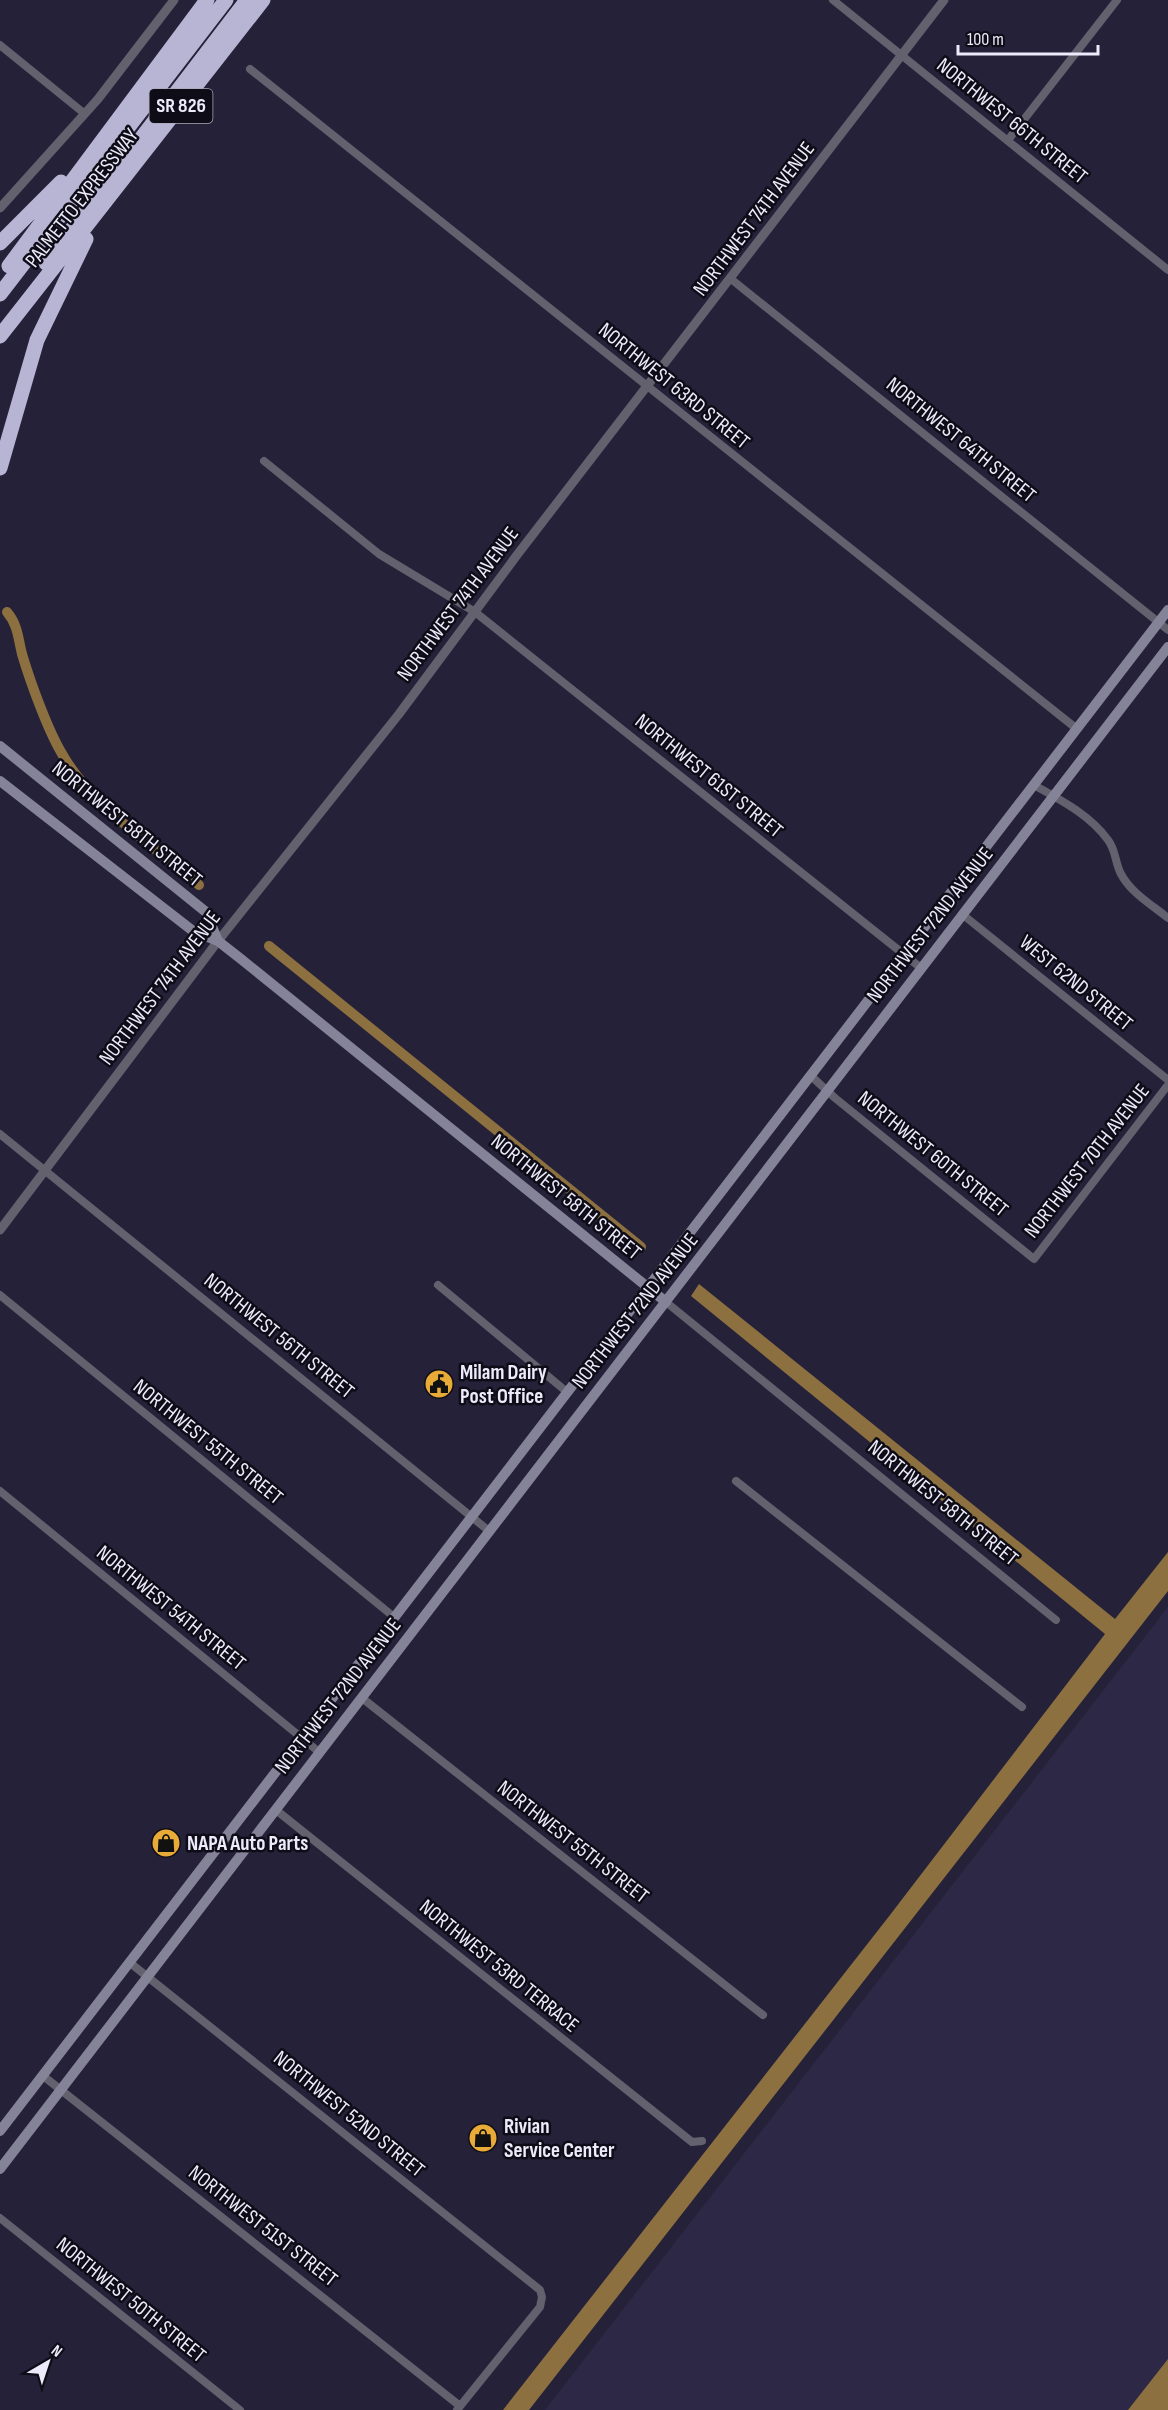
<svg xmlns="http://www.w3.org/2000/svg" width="1168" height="2410" viewBox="0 0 1168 2410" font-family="'Sofia Sans Condensed',sans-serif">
<rect width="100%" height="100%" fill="#252139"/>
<path fill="#2d2846" d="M1168 1607V2410H545Z"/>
<path fill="#8c7040" d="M699 1284 1115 1619 1168 1552V1591L529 2410H503L890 1915 1105 1634 691 1296Z
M1168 2358V2410H1128L1168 2359Z"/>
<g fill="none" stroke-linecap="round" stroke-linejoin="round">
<path stroke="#8c7040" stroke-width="10" d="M7 612C18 625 18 638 22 654 30 681 47 728 61 752 90 805 154 846 199 885
M269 946 641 1247"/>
<path stroke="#63616e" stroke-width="8" d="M833 0 1168 270
M0 45 85 114
M250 69 1077 729
M1008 140 1117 0
M731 279 1168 630
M264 461 379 554 475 612 921 968
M1034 785C1061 800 1090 815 1108 840 1116 850 1115 863 1121 874 1131 893 1152 905 1168 918
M962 914 1168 1080
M810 1075 835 1098 1034 1259 1168 1085
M0 1134 489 1531
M438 1285 567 1392
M0 1295 394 1617
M666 1302 1056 1620
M736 1481 1022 1707
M0 1491 319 1752
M362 1698 763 2015
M276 1810 692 2142 702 2141
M129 1962 540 2290 542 2297 540 2307 457 2410
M42 2075 460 2406
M0 2218 240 2410"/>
<path stroke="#63616e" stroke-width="9" d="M0 208 98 99 174 0
M0 1230 218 941 399 714 517 555 944 0"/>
<path stroke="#858397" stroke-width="10" d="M0 746 206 912 218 941
M0 781 193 931 218 941 241 959 666 1302
M0 2131 1168 610
M0 2169 1168 647"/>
<path stroke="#b8b5d4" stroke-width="15" d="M0 243 61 182
M46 263 247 0
M9 266 207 0
M0 294 226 0
M0 336 263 0
M0 468 37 340 86 239"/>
</g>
<defs>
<g id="civic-disc" transform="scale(1.5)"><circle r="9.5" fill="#e8ab37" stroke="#0e0d17"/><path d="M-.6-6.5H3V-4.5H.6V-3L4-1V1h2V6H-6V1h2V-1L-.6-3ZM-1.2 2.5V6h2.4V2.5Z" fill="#111"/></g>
<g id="shop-disc" transform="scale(1.5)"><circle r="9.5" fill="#e8ab37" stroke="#0e0d17"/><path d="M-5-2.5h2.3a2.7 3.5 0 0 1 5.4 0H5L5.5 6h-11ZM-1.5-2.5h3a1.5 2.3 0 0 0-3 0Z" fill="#111"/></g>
</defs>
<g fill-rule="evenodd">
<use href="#civic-disc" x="439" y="1384"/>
<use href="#shop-disc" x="166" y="1843"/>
<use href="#shop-disc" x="483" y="2138"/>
</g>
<g text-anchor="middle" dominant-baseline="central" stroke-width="5" stroke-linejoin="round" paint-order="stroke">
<rect fill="#0e0d17" stroke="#aaa8b7" stroke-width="1.5" x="149.5" y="89" width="63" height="34" rx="4.5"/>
<g font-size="20" font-weight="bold" fill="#edebfb">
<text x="181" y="106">SR 826</text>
</g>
<g font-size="21" fill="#edebfb" stroke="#0e0d17">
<text transform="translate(1012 121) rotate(39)">NORTHWEST 66TH STREET</text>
<text transform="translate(82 198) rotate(-52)">PALMETTO EXPRESSWAY</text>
<text transform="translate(754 219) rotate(-53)">NORTHWEST 74TH AVENUE</text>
<text transform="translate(674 386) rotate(39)">NORTHWEST 63RD STREET</text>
<text transform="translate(961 440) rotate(39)">NORTHWEST 64TH STREET</text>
<text transform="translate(458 604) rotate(-53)">NORTHWEST 74TH AVENUE</text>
<text transform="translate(709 776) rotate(39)">NORTHWEST 61ST STREET</text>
<text transform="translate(127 824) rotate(39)">NORTHWEST 58TH STREET</text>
<text transform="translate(930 925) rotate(-52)">NORTHWEST 72ND AVENUE</text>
<text transform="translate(1076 983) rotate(39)">WEST 62ND STREET</text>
<text transform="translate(160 988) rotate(-53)">NORTHWEST 74TH AVENUE</text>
<text transform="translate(933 1154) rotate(39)">NORTHWEST 60TH STREET</text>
<text transform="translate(1087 1161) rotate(-52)">NORTHWEST 70TH AVENUE</text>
<text transform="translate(566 1197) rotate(39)">NORTHWEST 58TH STREET</text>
<text transform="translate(635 1311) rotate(-52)">NORTHWEST 72ND AVENUE</text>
<text transform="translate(279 1336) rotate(39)">NORTHWEST 56TH STREET</text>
<text transform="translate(208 1442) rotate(39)">NORTHWEST 55TH STREET</text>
<text transform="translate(943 1503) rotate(39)">NORTHWEST 58TH STREET</text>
<text transform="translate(171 1608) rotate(39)">NORTHWEST 54TH STREET</text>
<text transform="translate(338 1696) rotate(-52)">NORTHWEST 72ND AVENUE</text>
<text transform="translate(573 1842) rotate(38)">NORTHWEST 55TH STREET</text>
<text transform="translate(499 1966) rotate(39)">NORTHWEST 53RD TERRACE</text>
<text transform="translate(349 2114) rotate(39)">NORTHWEST 52ND STREET</text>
<text transform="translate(263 2226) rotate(38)">NORTHWEST 51ST STREET</text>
<text transform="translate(131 2300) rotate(39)">NORTHWEST 50TH STREET</text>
</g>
<g font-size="21" font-weight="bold" fill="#edebfb" stroke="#0e0d17" text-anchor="start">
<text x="460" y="1372">Milam Dairy<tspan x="460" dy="24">Post Office</tspan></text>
<text x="187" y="1843">NAPA Auto Parts</text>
<text x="504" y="2126">Rivian<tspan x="504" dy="24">Service Center</tspan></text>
</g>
</g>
<g transform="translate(48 2362) rotate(39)" stroke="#0e0d17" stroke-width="4.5" paint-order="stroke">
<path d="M0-4.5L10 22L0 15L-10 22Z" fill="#edebfb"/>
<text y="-9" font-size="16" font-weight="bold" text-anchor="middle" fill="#edebfb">N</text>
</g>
<path d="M958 45v9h140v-9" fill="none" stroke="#edebfb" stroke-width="3"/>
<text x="967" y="45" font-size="18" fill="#edebfb" stroke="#0e0d17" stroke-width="4.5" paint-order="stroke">100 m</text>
</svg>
